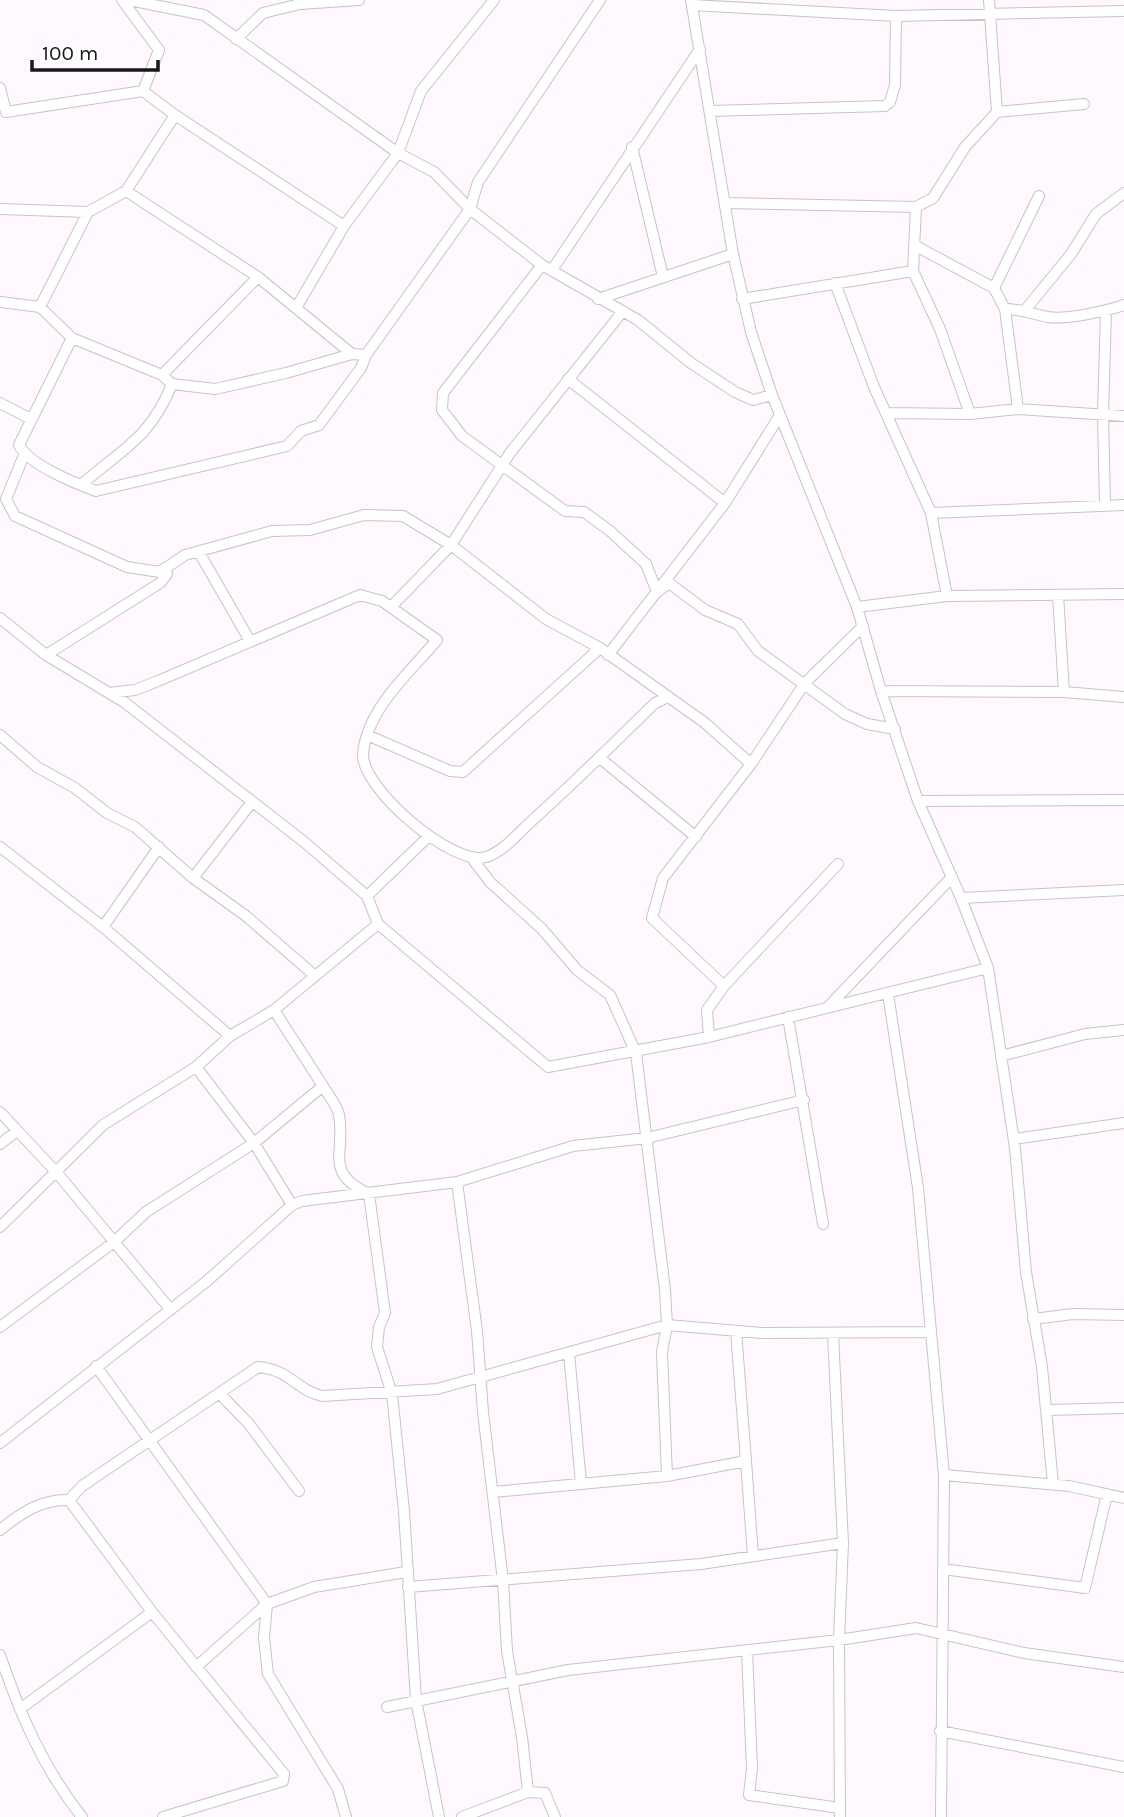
<svg xmlns="http://www.w3.org/2000/svg" width="1124" height="1817" viewBox="0 0 1124 1817" font-family="Karla,sans-serif">
<rect width="100%" height="100%" fill="#fff9ff"/>
<g fill="none" stroke-linecap="round" stroke-linejoin="round">
<g stroke="#c9c2c9" stroke-width="12">
<path id="minor" d="M129 0 204 15 398 153 434 172 470 209 542 265 638 320 691 363 735 392 753 400 772 395
M691 0 733 254 751 332 772 395 857 607 881 691 918 801 961 898 988 968 1015 1148 1026 1272 1042 1367 1053 1484
M692 5 896 16 1124 11
M236 39 263 13 300 4 359 0
M0 88 6 112 143 91 159 50 122 0
M143 91 175 115 344 226
M710 111 885 106 890 102 895 85 896 16
M997 112 1084 104
M632 147 663 277
M126 191 258 277 352 354 366 355
M725 203 916 207
M0 209 88 212 126 191 175 115
M914 245 994 288 1005 309 1018 409
M542 265 443 393 442 410 462 436 565 511 584 512 610 531 646 564 657 592 669 583 705 610 738 624 758 651 845 714 867 724 895 729
M552 270 700 49
M835 283 874 387 931 513 947 596
M994 288 1039 196
M598 299 733 254
M742 299 913 271
M0 302 40 307
M296 308 344 226 398 153 421 91 494 0
M1005 309C1021 309 1033 314 1048 317 1066 320 1107 311 1124 305
M1026 309 1071 254 1096 214 1124 193
M72 338 19 445C28 464 74 483 96 491L287 446 301 431 319 425 361 368 366 355 470 209 478 182 600 0
M162 375 258 277
M568 379 725 503 608 655
M172 384 215 389 286 373 352 354
M0 403 31 419
M887 413 970 414 1018 409 1124 416
M970 414 940 329 913 271 916 207 933 198 965 147 997 112 989 0
M24 455 6 499 15 516 127 567 160 572 185 555 272 531 310 530 364 515 403 516 451 545 546 619 600 648 705 723 751 764
M81 485C122 449 150 439 172 384L162 375 72 338 40 307 88 212
M725 503 780 415
M1105 505 1103 415 1106 311
M931 513 1124 505
M196 552 200 554 250 641
M1058 595 1064 692
M391 607 451 545 510 453 623 311
M857 607 947 596 1124 594
M0 618 46 655 124 702 303 841 367 896 378 924 548 1067 709 1037 988 968
M46 655 160 583 167 574 165 568 162 570
M881 691 1064 692 1124 697
M109 693 135 690 158 681 360 595 382 601 437 640C409 673 367 709 363 754 361 788 453 867 486 857 505 851 521 830 536 817 577 780 615 742 655 703L666 698
M0 735 37 767 75 788 107 813 135 827 193 878 246 916 314 975
M367 735 450 771 463 772 600 648
M601 759 696 837
M918 801 1124 800
M0 847 103 927 230 1036
M471 857 490 882 542 929 577 970 610 995 636 1053 665 1290 667 1325 662 1352 667 1476
M193 878 252 802
M367 896 428 837
M961 898 1124 890
M103 927 159 847
M724 986 652 918 663 878 751 764 805 683 863 626
M888 994 918 1188 944 1475 941 1817
M828 1007 952 877
M788 1017 823 1224
M709 1037 707 1010 724 986 838 864
M1001 1056 1085 1034 1124 1030
M196 1067 254 1143 292 1205
M323 1086C328 1095 337 1105 339 1115 346 1154 323 1172 369 1194L385 1313 379 1327 377 1347 392 1394 404 1511 416 1700 439 1817
M0 1112 57 1173 170 1309
M1014 1139 1124 1123
M0 1144 17 1131
M457 1182 477 1331 483 1412 503 1581 507 1651 522 1737 528 1792 462 1817
M0 1227 103 1125 196 1067 230 1036 274 1010 378 924
M1033 1319 1073 1314 1124 1315
M0 1327 114 1242 146 1212 254 1143 323 1086 274 1010
M833 1334 843 1543 839 1640 840 1817
M569 1353 581 1483
M96 1366 267 1604 264 1638 268 1674 338 1789 346 1817
M219 1393 249 1424 299 1491
M1047 1410 1124 1408
M0 1443 207 1281 292 1205 302 1201 457 1182 573 1146 647 1138 804 1100
M746 1461 753 1556
M944 1475 1069 1486 1124 1498
M493 1492 667 1476 746 1461 736 1331
M69 1500 152 1612 284 1774 283 1781 163 1817
M0 1530C21 1513 41 1499 69 1500L82 1486 258 1367C291 1370 296 1390 322 1396L437 1389 667 1325 762 1333 931 1332
M943 1569 1085 1588 1107 1494
M408 1587 701 1564 843 1543
M747 1650 752 1768 749 1795 840 1808
M0 1655C20 1714 43 1768 82 1817
M196 1667 267 1604 314 1587 406 1572
M387 1707 568 1670 839 1640 916 1628 1024 1653 1124 1667
M20 1709 152 1612
M940 1731 1124 1767
M528 1792 545 1793 555 1817"/>
</g>
<use href="#minor" stroke="#fff" stroke-width="10"/>
</g>
<path d="M32 60v10h126v-10" fill="none" stroke="#1a171a" stroke-width="3.5"/>
<text x="42" y="60" font-size="21" fill="#1a171a" stroke="#ffffff" stroke-width="5" paint-order="stroke">100 m</text>
</svg>
